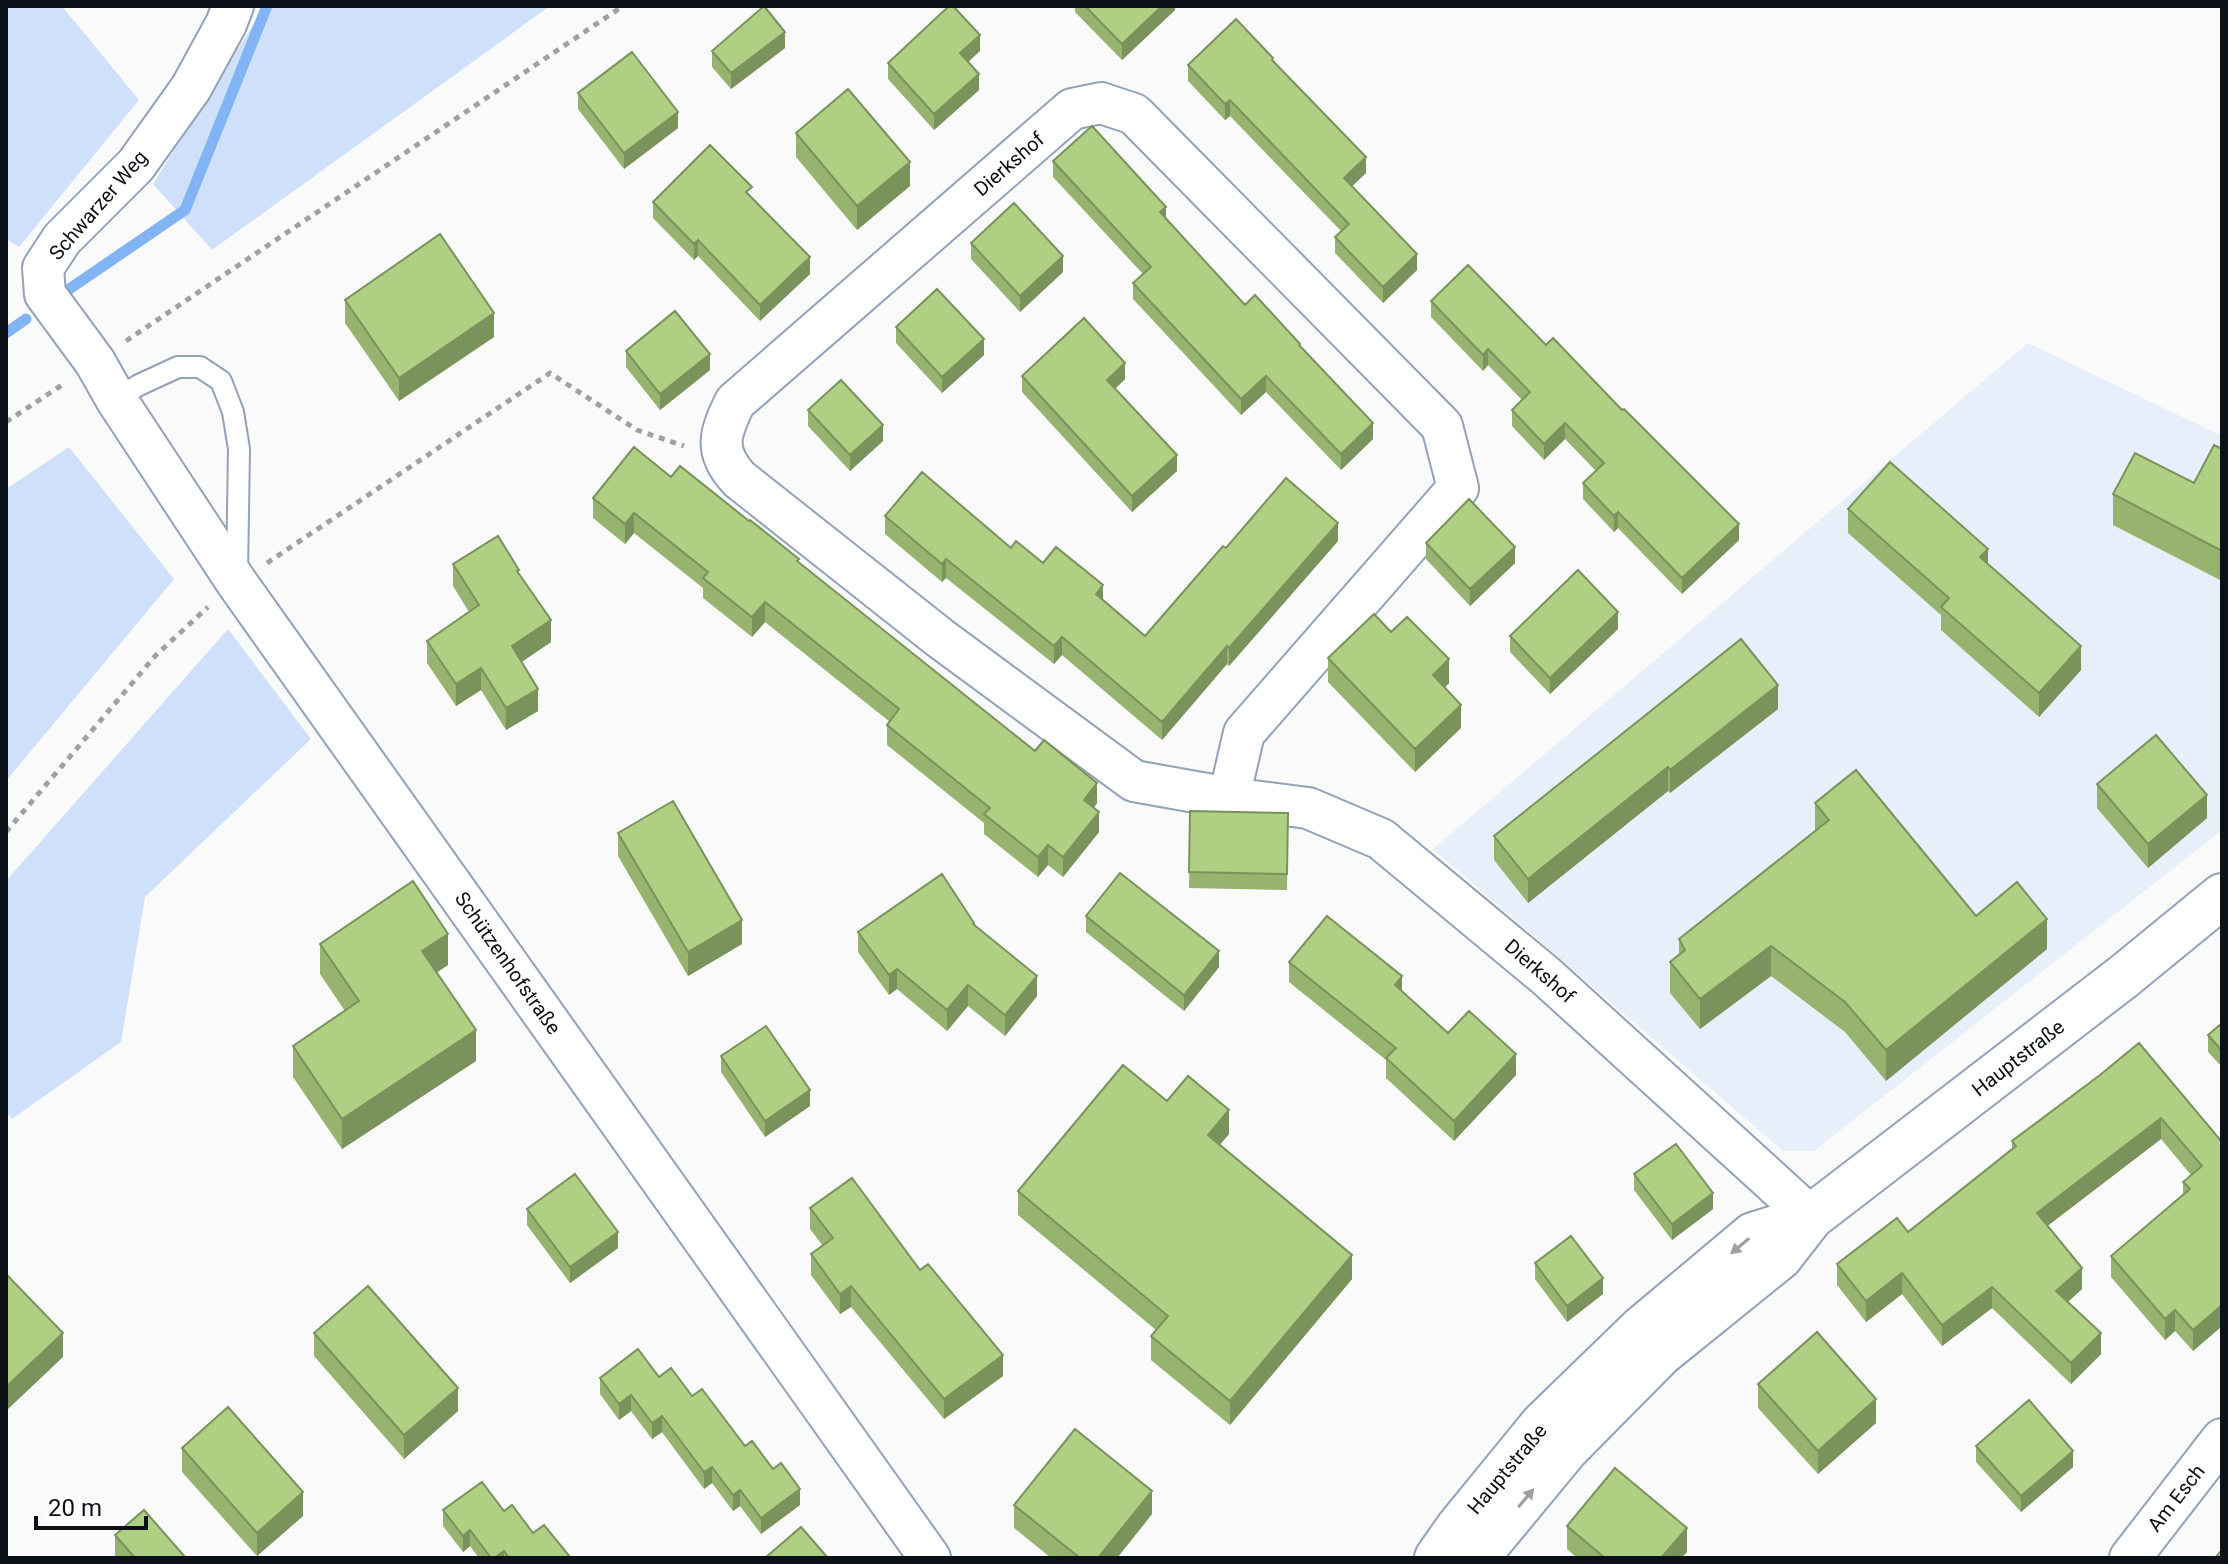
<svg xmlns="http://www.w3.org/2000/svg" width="2228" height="1564" viewBox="0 0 2228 1564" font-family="Roboto,sans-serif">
<rect width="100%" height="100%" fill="#fafafa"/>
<path fill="#e6effa" d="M2028 343 2222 436V830L1814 1151H1783L1433 849Z"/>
<path fill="#cfe1fa" d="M6 6H62L139 100 19 247 6 239Z
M265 6H550L212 250 153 184Z
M69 447 174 579 6 781V489Z
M228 629 311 739 145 897 121 1042 12 1119 6 1112V881Z"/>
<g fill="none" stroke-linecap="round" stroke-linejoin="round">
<path stroke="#82b4f5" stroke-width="11" d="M62 294 185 210 267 6
M6 333 26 319"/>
<g stroke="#93a2b7" stroke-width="24">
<path id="lane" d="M116 399 139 385 178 367H200L221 381 233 412 239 449 237 575"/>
</g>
<g stroke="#93a2b7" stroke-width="44">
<path id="street" d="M233 6 226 24 191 88 136 165 62 239 43 268 45 294 95 362 116 399 237 583 930 1558
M1229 798 1244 733 1458 488 1442 426 1134 114 1101 103 1072 109 735 402C720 433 713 451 739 479L940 638 1134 781 1229 798 1308 808 1381 839 1546 976 1811 1217
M2130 1558 2222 1439"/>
</g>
<g stroke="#93a2b7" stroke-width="48">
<path id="secondary" d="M1437 1558 1458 1528 1543 1424 1641 1329 1753 1235 1811 1217
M1476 1558 1567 1448 1660 1354 1780 1257 1811 1217 2123 977 2222 896"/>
</g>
<path stroke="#9fa1a4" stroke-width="5" stroke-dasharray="6 6" stroke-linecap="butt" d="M126 341 623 6
M6 422 65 383
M267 563 550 373 637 430 684 446
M6 832 156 655 208 607"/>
<use href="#lane" stroke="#fff" stroke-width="20"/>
<use href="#street" stroke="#fff" stroke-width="40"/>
<use href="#secondary" stroke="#fff" stroke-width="44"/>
</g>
<path fill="#96b370" d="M1075 6H1175V10L1122 60 1075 12Z
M785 48 731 89 712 67V51Z
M980 51 968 62 979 90 934 130 888 79V63Z
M1273 62 1366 173 1352 186 1417 270 1383 303 1335 253V237L1341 231 1230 116 1225 120 1188 81V65Z
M578 93 678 128 624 169 578 109Z
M796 133 910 186 857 230 796 157Z
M1053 161 1166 219 1245 305 1300 346 1373 439 1341 470 1266 392 1241 415 1133 299V283L1143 274 1053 177Z
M752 198 810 274 760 321 698 256 694 260 653 218V202Z
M971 243 1063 272 1020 312 971 259Z
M345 300 494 337 399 401 345 323Z
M1431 301 1546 345 1739 540 1682 594 1618 528 1614 532 1583 499V483L1596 471 1565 439 1544 460 1512 426V410L1522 400 1488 365 1483 371 1431 317Z
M896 327 984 355 942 393 896 343Z
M626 351 710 370 660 410 626 367Z
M1022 376 1125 379 1115 389 1177 471 1132 512 1022 392Z
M808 410 883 441 850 471 808 426Z
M2222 449V581L2113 525V494L2194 483Z
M671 477 799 563 1097 803 1094 808 1099 832 1063 877 1048 865 1038 877 984 834V823L887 745V725L890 722 765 622 752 637 703 598V588L634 533 625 544 593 518V498Z
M1848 509 1988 564 2081 670 2039 717 1941 630V615L1848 533Z
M885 516 1011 548 1043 563 1103 600 1145 636 1226 548 1338 541 1229 666 1227 664 1162 740 1062 655 1054 664 946 578 942 582 885 534Z
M1426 543 1515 563 1470 606 1426 559Z
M453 564 519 574 551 642 522 662 538 711 506 730 481 690 456 706 427 663V641L469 612 453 586Z
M1618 629 1550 694 1510 652V636Z
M1391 632 1449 683 1445 687 1461 728 1415 772 1328 682V658Z
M1778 709 1670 793 1668 791 1528 903 1494 860V836Z
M2097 784 2207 818 2148 868 2097 808Z
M1815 803 1976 916 2047 949 1886 1081 1845 1032 1771 976 1700 1029 1670 993V962L1679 955V939L1815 831Z
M1190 811 1288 813 1287 890 1189 888Z
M618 833 742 944 688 976 618 856Z
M1086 916 1219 967 1184 1011 1086 932Z
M974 925 1037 996 1005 1036 968 1006 947 1031 897 989 889 995 858 952V932Z
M320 944 448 965 437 972 476 1061 342 1149 293 1077V1046L345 1011 320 974Z
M1289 962 1402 992 1448 1033 1516 1075 1454 1141 1386 1078V1060L1289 982Z
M2222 1023V1067L2208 1052V1035Z
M721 1056 810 1106 765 1137 721 1072Z
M2100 1075 2222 1142V1326L2193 1351 2175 1331 2165 1340 2111 1277V1256L2183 1194V1182L2191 1175 2161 1139 2047 1226 2082 1289 2068 1302 2101 1354 2071 1384 1992 1308 1942 1346 1902 1294 1866 1322 1837 1285V1264L1908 1232 2012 1149V1141Z
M1167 1101 1229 1134 1219 1145 1352 1279 1230 1425 1151 1360V1336L1156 1330 1018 1215V1191Z
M1634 1174 1713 1209 1672 1240 1634 1190Z
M810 1208 920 1270 1003 1376 944 1419 851 1307 840 1314 811 1275V1254L823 1246 810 1229Z
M527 1209 618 1248 570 1283 527 1225Z
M1535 1263 1603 1294 1567 1322 1535 1279Z
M314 1333 458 1411 404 1459 314 1356Z
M659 1377 692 1396 745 1446 800 1505 761 1534 740 1506 733 1511 712 1483 704 1489 662 1432 652 1439 631 1411 619 1420 600 1394V1378Z
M1758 1384 1876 1423 1818 1474 1758 1408Z
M1976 1446 2073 1467 2021 1512 1976 1462Z
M182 1448 303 1516 257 1556 182 1472Z
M1014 1505 1152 1514 1117 1558H1051L1014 1528Z
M443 1510 504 1511 533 1533 571 1558H479L470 1546 463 1552 443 1526Z
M1567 1526 1687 1552 1681 1558H1577L1567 1549Z
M115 1535 186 1558H116L115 1556Z"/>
<path fill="#7a925b" d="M1162 6H1175V10L1122 60V44Z
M785 32V48L731 89V73Z
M980 35V51L960 69V53Z
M979 74V90L934 130V114Z
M1230 100V116L1225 120V104Z
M678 112V128L624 169V153Z
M1366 157V173L1344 194V178Z
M910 162V186L857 230V206Z
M1166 207V223L1160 212Z
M698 240V256L694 260V244Z
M1417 254V270L1383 303V287Z
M1063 256V272L1020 312V296Z
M810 257V274L760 321V305Z
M494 313V337L399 401V378Z
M984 339V355L942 393V377Z
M1488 349V365L1483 371V355Z
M710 354V370L660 410V394Z
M1125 363V379L1107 396V380Z
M1266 376V392L1241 415V399Z
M1373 423V439L1341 470V454Z
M1565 423V439L1544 460V444Z
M883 425V441L850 471V455Z
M1177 455V471L1132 512V496Z
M1618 512V528L1614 532V516Z
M634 513V533L625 544V524Z
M1338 523V541L1229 666V648Z
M1739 524V540L1682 594V578Z
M1515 547V563L1470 606V589Z
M1988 549V572L1980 557Z
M946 559V578L942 582V564Z
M1103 585V603L1096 594Z
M765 602V622L752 637V617Z
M1618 612V629L1550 694V678Z
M551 620V642L512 668V646Z
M1062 637V655L1054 664V646Z
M1227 646V664L1162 740V722Z
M2081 646V670L2039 717V693Z
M1449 659V683L1433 699V675Z
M481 668V690L456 706V684Z
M1778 685V709L1670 793V770Z
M538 689V711L506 730V708Z
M1461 705V728L1415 772V749Z
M1668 767V791L1528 903V879Z
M1097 783V803L1084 820V800Z
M2207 795V818L2148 868V844Z
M1099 812V832L1063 877V857Z
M1048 845V865L1038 877V857Z
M2047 919V949L1886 1081V1050Z
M742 920V944L688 976V952Z
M448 934V965L422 982V951Z
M1771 946V976L1700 1029V999Z
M1219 951V967L1184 1011V995Z
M897 969V989L889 995V975Z
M1037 976V996L1005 1036V1015Z
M1402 976V996L1395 985Z
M968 985V1006L947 1031V1010Z
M476 1030V1061L342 1149V1119Z
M1516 1054V1075L1454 1141V1121Z
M810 1090V1106L765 1137V1121Z
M1229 1110V1134L1208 1159V1135Z
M2161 1118V1139L2037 1234V1213Z
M1713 1193V1209L1672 1240V1224Z
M618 1232V1248L570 1283V1267Z
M1352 1255V1279L1230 1425V1401Z
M2082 1268V1289L2056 1312V1291Z
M1902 1273V1294L1866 1322V1301Z
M1603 1278V1294L1567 1322V1306Z
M851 1286V1307L840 1314V1294Z
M1992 1287V1308L1942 1346V1325Z
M2222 1305V1326L2193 1351V1330Z
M2175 1310V1331L2165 1340V1319Z
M63 1333V1357L6 1411V1387Z
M2101 1333V1354L2071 1384V1363Z
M1003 1355V1376L944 1419V1399Z
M458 1388V1411L404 1459V1435Z
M631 1395V1411L619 1420V1404Z
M1876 1399V1423L1818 1474V1451Z
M662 1416V1432L652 1439V1423Z
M2073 1451V1467L2021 1512V1496Z
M712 1467V1483L704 1489V1472Z
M800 1489V1505L761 1534V1518Z
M740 1490V1506L733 1511V1495Z
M1152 1491V1514L1117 1558H1098Z
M303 1492V1516L257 1556V1533Z
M1687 1528V1552L1681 1558H1661Z
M470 1530V1546L463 1552V1536Z
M504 1551V1558H494Z"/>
<path fill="#afd082" stroke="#7a925b" stroke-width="2" d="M764 6 785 32 731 73 712 51Z
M949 6H953L980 35 960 53 979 74 934 114 888 63Z
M1085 6H1162L1122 44Z
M1236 19 1273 58 1272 60 1366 157 1344 178 1417 254 1383 287 1335 237 1349 224 1230 100 1225 104 1188 65Z
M632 52 678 112 624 153 578 93Z
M848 89 910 162 857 206 796 133Z
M1092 126 1166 207 1160 212 1245 305 1255 295 1300 344 1299 345 1373 423 1341 454 1266 376 1241 399 1133 283 1151 267 1053 161Z
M710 145 752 187 746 192 810 257 760 305 698 240 694 244 653 202Z
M1014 203 1063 256 1020 296 971 243Z
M440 234 494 313 399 378 345 300Z
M1468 265 1546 345 1553 338 1622 410 1624 409 1739 524 1682 578 1618 512 1614 516 1583 483 1604 463 1565 423 1544 444 1512 410 1530 392 1488 349 1483 355 1431 301Z
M937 289 984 339 942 377 896 327Z
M675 311 710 354 660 394 626 351Z
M1084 318 1125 363 1107 380 1177 455 1132 496 1022 376Z
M841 380 883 425 850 455 808 410Z
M2214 445 2222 449V551L2113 494 2135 453 2194 483Z
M634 447 671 477 680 466 749 521 750 520 799 559 797 561 1035 751 1044 740 1097 783 1084 800 1099 812 1063 857 1048 845 1038 857 984 814 990 808 887 725 899 709 765 602 752 617 703 578 708 572 634 513 625 524 593 498Z
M1890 462 1988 549 1980 557 2081 646 2039 693 1941 607 1949 598 1848 509Z
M922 472 1011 548 1016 541 1043 563 1056 547 1103 585 1096 594 1145 636 1223 546 1226 548 1286 478 1338 523 1229 648 1227 646 1162 722 1062 637 1054 646 946 559 942 564 885 516Z
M1469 499 1515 547 1470 589 1426 543Z
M498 536 519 570 517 571 551 620 512 646 538 689 506 708 481 668 456 684 427 641 479 605 453 564Z
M1578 570 1618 612 1550 678 1510 636Z
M1374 614 1391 632 1407 617 1449 659 1433 675 1461 705 1415 749 1328 658Z
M1741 639 1778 685 1670 770 1668 767 1528 879 1494 836Z
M2156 735 2207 795 2148 844 2097 784Z
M1856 770 1976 916 2017 882 2047 919 1886 1050 1845 1002 1771 946 1700 999 1670 962 1685 950 1679 939 1829 820 1815 803Z
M673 801 742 920 688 952 618 833Z
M1190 811 1288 813 1287 874 1189 872Z
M1120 873 1219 951 1184 995 1086 916Z
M942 874 974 923 973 924 1037 976 1005 1015 968 985 947 1010 897 969 889 975 858 932Z
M413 881 448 934 422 951 476 1030 342 1119 293 1046 359 1001 320 944Z
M1327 916 1402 976 1395 985 1448 1033 1469 1011 1516 1054 1454 1121 1386 1058 1396 1048 1289 962Z
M2222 1023V1051L2208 1035Z
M766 1026 810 1090 765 1121 721 1056Z
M2139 1043 2222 1142V1305L2193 1330 2175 1310 2165 1319 2111 1256 2190 1189 2183 1182 2202 1166 2161 1118 2037 1213 2082 1268 2056 1291 2101 1333 2071 1363 1992 1287 1942 1325 1902 1273 1866 1301 1837 1264 1897 1218 1908 1232 2016 1146 2012 1141 2100 1075Z
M1123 1065 1167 1101 1188 1076 1229 1110 1208 1135 1352 1255 1230 1401 1151 1336 1168 1316 1018 1191Z
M1676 1144 1713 1193 1672 1224 1634 1174Z
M575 1174 618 1232 570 1267 527 1209Z
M852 1178 920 1270 928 1264 1003 1355 944 1399 851 1286 840 1294 811 1254 833 1238 810 1208Z
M1571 1236 1603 1278 1567 1306 1535 1263Z
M6 1274 63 1333 6 1387Z
M368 1286 458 1388 404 1435 314 1333Z
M1817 1332 1876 1399 1818 1451 1758 1384Z
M638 1349 659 1377 671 1368 692 1396 702 1389 745 1446 752 1441 773 1469 781 1463 800 1489 761 1518 740 1490 733 1495 712 1467 704 1472 662 1416 652 1423 631 1395 619 1404 600 1378Z
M2029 1400 2073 1451 2021 1496 1976 1446Z
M228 1407 303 1492 257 1533 182 1448Z
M1075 1429 1152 1491 1098 1558H1080L1014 1505Z
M1615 1468 1687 1528 1661 1558H1605L1567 1526Z
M482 1482 504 1511 512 1505 533 1533 544 1525 571 1558H509L504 1551 494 1558H491L470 1530 463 1536 443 1510Z
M144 1510 186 1558H135L115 1535Z
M801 1527 828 1558H765Z
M2222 1550V1558H2215Z"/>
<defs><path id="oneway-solid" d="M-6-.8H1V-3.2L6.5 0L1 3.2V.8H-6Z" transform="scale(2)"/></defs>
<g fill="#9ea0a3">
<use href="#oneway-solid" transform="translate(1740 1246) rotate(140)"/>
<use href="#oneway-solid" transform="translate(1526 1498) rotate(-50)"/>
</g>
<g text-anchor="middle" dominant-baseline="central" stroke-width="6" stroke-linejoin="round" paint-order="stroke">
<g font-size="20" fill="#0c1118" stroke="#fff">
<text transform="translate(1009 164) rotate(-41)">Dierkshof</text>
<text transform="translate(98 205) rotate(-49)">Schwarzer Weg</text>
<text transform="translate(508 963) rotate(55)">Schützenhofstraße</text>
<text transform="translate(1540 971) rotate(41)">Dierkshof</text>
<text transform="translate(2018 1058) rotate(-38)">Hauptstraße</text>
<text transform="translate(1507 1469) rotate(-50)">Hauptstraße</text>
<text transform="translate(2176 1498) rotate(-52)">Am Esch</text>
</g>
</g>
<rect width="2228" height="1564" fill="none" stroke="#0c1118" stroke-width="16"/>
<path d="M36 1516v12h110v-12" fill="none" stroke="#0c1118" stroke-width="4"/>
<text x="48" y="1516" font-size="24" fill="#0c1118" stroke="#ffffff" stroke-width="6" paint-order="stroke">20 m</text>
</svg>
